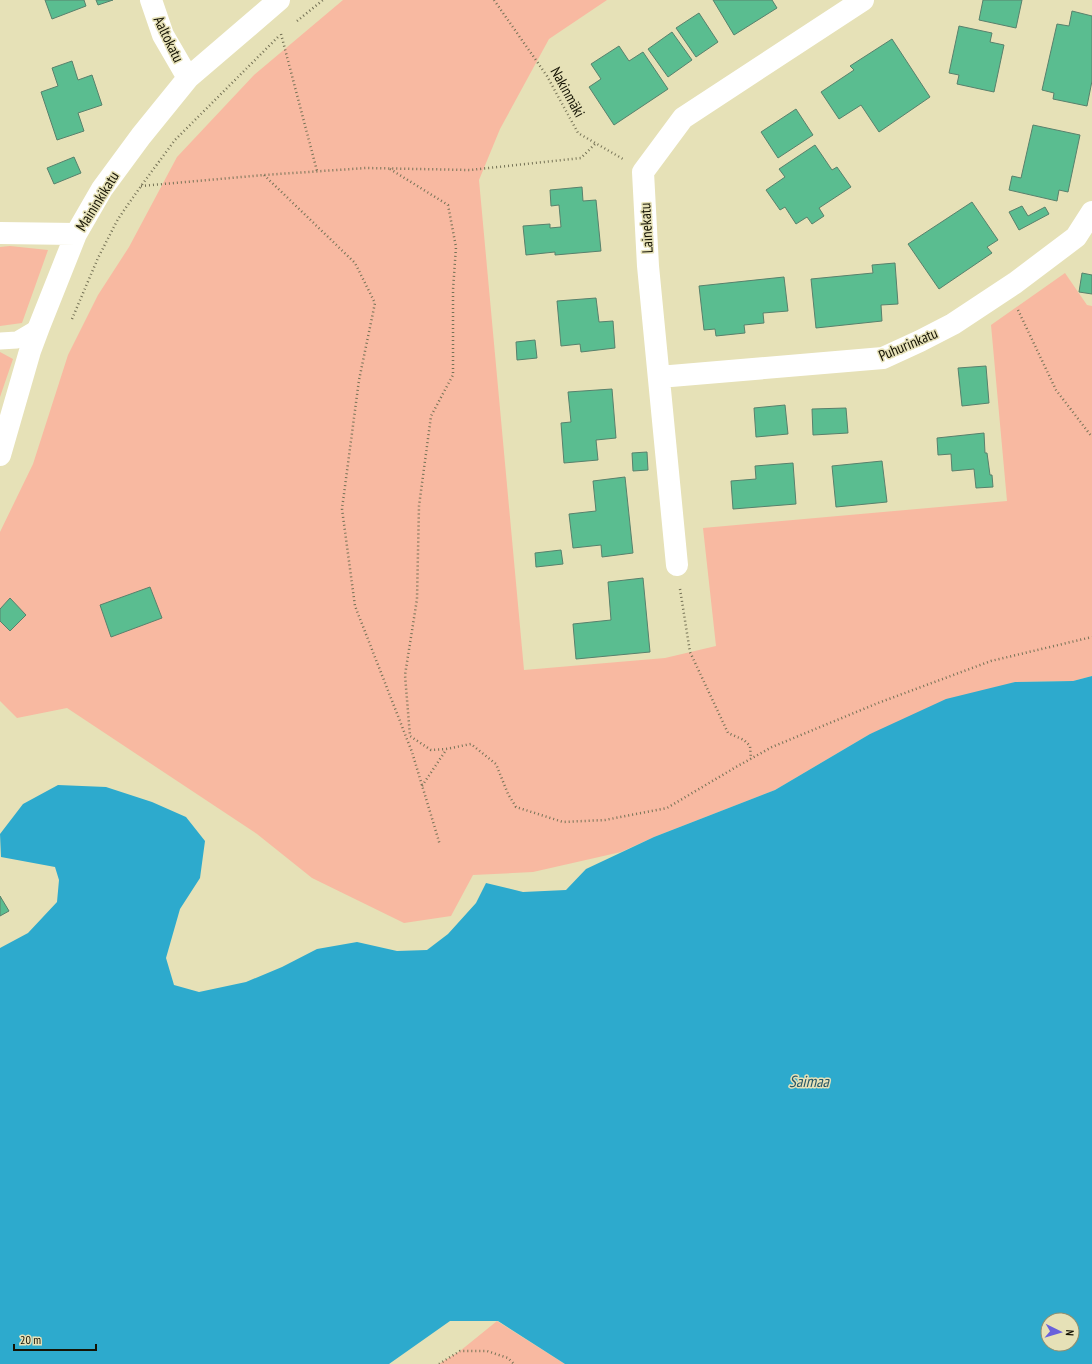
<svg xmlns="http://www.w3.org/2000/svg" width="1092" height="1364" viewBox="0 0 1092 1364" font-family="'PT Sans Narrow',sans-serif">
<rect width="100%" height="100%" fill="#e6e1b7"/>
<path fill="#f8b9a1" d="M343 0H607L549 39 500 129 479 180 524 670 665 658 716 646 703 528 1007 501 991 325 1065 273 1087 305 1092 306V676L1073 681 1015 682 870 734 775 790 654 837 621 852 533 872 473 875 451 916 404 923 312 878 257 834 67 708 17 718 0 701V532L33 464 68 355 98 295 129 247 177 157 254 75Z
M10 246 48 250 22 323 0 326V247Z
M0 352 13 359 0 397Z
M497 1321 565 1364H439L460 1351Z"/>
<path fill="#2daacd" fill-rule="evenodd" d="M1092 676V1364H565L498 1321H450L389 1364H0V948L28 933 57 902 59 880 55 867 1 857 0 834 23 804 58 785 106 787 152 802 186 817 205 841 200 878 180 909 166 958 174 985 199 992 246 982 282 967 317 949 357 942 397 951 427 950 448 934 476 903 486 883 523 892 566 890 586 869 654 837 775 790 870 734 946 699 1015 682 1073 681ZM1048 1320H1072V1344H1048Z"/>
<path fill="#5abd90" stroke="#58816c" d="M45 0H84L86 6 52 19Z
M96 0H113L98 5Z
M713 0H772L777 8 734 35Z
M983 0H1022L1016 28 979 20Z
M1072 11 1092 16V81L1087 106 1053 99 1054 93 1042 90 1057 24 1069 26Z
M699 13 718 42 696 57 676 28Z
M959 26 992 33 990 42 1004 45 994 92 957 84 959 75 949 73Z
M672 32 692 60 668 77 648 49Z
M892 39 930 97 879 132 861 105 839 119 821 92 854 70 850 66Z
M619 46 629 61 643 52 668 89 614 125 589 87 601 79 591 64Z
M72 61 78 80 92 75 102 105 78 113 84 131 57 140 41 92 58 86 52 68Z
M796 109 813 135 778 158 761 132Z
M1033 125 1080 135 1068 192 1059 190 1057 201 1009 190 1012 176 1021 178Z
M815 145 832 170 837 167 851 187 819 208 824 216 812 224 807 217 796 224 785 207 780 210 766 190 785 177 779 169Z
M74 157 81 173 54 184 47 168Z
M582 187 583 201 596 200 601 251 555 255V252L526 255 523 226 550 224V228L561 227 559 205 551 206 550 190Z
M972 202 998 240 987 247 992 253 939 289 908 244Z
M1022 206 1028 216 1045 207 1049 214 1019 230 1009 212Z
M895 263 898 304 881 305 882 321 816 328 811 279 873 273 872 265Z
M1082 273 1092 275V294L1079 292Z
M784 277 788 311 763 313 764 323 744 325 745 333 716 336 715 329 704 330 699 286Z
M596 298 599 322 613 321 615 348 581 352 580 344 561 346 557 301Z
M535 340 537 358 517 360 516 342Z
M986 366 989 403 962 406 958 368Z
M612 389 616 438 596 440 598 460 564 463 561 423 571 422 568 392Z
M785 405 788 434 756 437 754 408Z
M846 408 848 433 813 435 812 409Z
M984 433 985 453H987L990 475H992L993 487 976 488 974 469 952 471 951 454 938 455 937 438Z
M647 452 648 470 633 471 632 453Z
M882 461 887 502 836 507 832 466Z
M793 463 796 504 733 509 731 481 756 479 755 466Z
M625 477 633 553 602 557 601 545 573 548 569 514 596 511 593 481Z
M561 550 563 564 536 567 535 553Z
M643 578 650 652 576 659 573 624 611 620 608 582Z
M150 587 162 618 111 637 100 605Z
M10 598 26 615 10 631 0 621V609Z
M0 896 9 911 0 916Z"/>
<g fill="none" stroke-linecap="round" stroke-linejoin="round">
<path stroke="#757256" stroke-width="2.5" stroke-dasharray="1 3" stroke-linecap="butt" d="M494 0 547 76 578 133 623 159
M297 21 323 0
M281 34 317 171
M390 169 448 205 456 247 453 290V375L431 416 419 506 417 599 405 675 410 736 431 750 446 749 471 744 496 764 508 794 516 807 563 822 605 820 667 808 736 767 772 747 878 703 991 661 1092 637
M264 175 355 263 375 303 359 380 342 509 355 606 412 752 440 845
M141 186 264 175 366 168 470 170 581 158 596 143
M1018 310 1056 390 1092 437
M72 319 98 258 118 219 141 186 175 140 279 36
M680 589 690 652 728 733 744 740 750 746 751 759
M422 786 446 750
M439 1364 460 1351H487L508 1358 514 1364"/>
<path stroke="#fff" stroke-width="17" d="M0 341 17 340 39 327"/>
<path stroke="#fff" stroke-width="22" d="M151 0 163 35 188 78
M0 233 76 234
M659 377 883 358 920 341 953 324 1015 283 1076 237 1092 212
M0 455 30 351 39 327 76 234 102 189 141 136 188 78 279 0
M677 565 648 266 643 172 683 118 863 0"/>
</g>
<g text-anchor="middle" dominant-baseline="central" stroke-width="3" stroke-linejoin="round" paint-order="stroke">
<g font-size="15" fill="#151304" stroke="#e6e1b7">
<text transform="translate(169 39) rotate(64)">Aaltokatu</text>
<text transform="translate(568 92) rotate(61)">Nakinmäki</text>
<text transform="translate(97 201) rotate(-58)">Maininkikatu</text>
<text transform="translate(646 228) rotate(-93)">Lainekatu</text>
<text transform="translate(908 344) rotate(-23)">Puhurinkatu</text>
</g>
<g font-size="16" font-style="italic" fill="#275767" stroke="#e6e1b7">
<text x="809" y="1081">Saimaa</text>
</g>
</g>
<g transform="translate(1060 1332) rotate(95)"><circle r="19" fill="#e6e1b7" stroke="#928f6f"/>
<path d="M0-3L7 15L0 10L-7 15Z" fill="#6961db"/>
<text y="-6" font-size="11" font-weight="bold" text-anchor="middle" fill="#151304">N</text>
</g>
<path d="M14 1344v6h82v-6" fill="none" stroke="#151304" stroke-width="2"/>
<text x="20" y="1344" font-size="12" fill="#151304" stroke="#e6e1b7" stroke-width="3" paint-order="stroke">20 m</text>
</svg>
